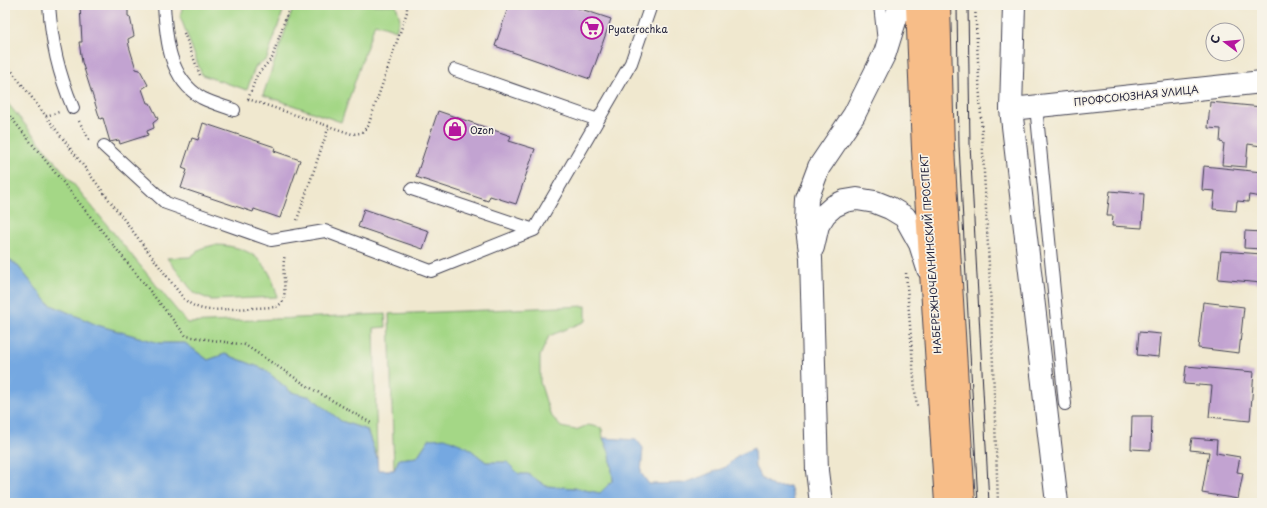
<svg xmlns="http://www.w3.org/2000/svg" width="1267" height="508" viewBox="0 0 1267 508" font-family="'Playpen Sans',sans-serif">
<rect width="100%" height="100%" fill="#f7f3e8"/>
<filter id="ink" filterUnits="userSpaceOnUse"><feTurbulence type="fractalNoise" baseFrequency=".025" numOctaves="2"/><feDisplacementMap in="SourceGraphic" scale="8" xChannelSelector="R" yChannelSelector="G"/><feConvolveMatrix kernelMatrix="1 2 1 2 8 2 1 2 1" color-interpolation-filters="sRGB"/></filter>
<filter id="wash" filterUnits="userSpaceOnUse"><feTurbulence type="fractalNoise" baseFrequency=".012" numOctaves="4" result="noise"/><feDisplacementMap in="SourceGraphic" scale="16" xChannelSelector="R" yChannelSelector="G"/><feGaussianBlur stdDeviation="0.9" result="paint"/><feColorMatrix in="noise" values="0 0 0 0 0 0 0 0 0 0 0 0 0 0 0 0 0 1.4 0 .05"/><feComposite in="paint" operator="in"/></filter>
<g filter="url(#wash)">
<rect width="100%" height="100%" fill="#f0e8cf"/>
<path fill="#a4d786" stroke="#637c60" d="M183 5H285L267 59 255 67 247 90 202 75 180 16Z
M294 5H396L400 19 396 30 375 23 341 122 263 95Z
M5 100 187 323 385 314 386 327 374 328 377 458 367 430 341 421 311 397 291 392 264 369 225 354 208 360 185 343H159L97 325 49 304 17 265 5 257Z
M214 245C250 245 271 262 277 297L211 300 194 293 167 258 190 257 202 248Z
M586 306V321L549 336 540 356V382L550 414 561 427 576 430 588 425 602 428 603 438 610 454 613 480 600 493 574 488 546 486 528 474H519L507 462H486L467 447 429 439 417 457 399 459 394 470 389 314Z"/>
<path fill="#75a8e1" stroke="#4c658e" d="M5 257 17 265 49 304 97 325 159 343H185L208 360 225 354 264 369 291 392 311 397 341 421 367 430 377 458 378 470H394L399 459 417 457 429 439 445 438 467 447 486 462H507L519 474H528L546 486 574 488 600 493 613 480 610 454 603 438 637 440 643 448 641 473 649 484 685 483 726 467 737 456 754 448 755 467 761 478 774 487 790 486 795 503H5Z"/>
<g id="blocks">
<path fill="#c2a3d1" d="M80 5H128V16L130 17 134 36 128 39 129 46 136 69 140 70 148 85 142 89 147 103H150L158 119 153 123 154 128 147 131 148 135 120 144 119 140 110 142 103 118 100 119 82 62 79 42H82Z
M509 5H569L611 19 590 79 495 46Z
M1210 102 1262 107 1261 146 1248 144 1246 167 1222 165 1224 143 1220 142 1221 129 1208 128Z
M438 111 511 136 509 141 535 149 516 204 490 196 488 201 416 177Z
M203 123 275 147 274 151 300 160 280 218 254 209 253 212 181 188 187 170 182 168 192 138 198 140Z
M1204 166 1262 172V197L1249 195 1248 202 1237 201 1236 211 1213 209 1215 191 1202 190Z
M1110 191 1144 194 1142 228 1112 226 1113 216H1107Z
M364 209 429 231 423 249 358 227Z
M1245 231 1262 232V249L1244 248Z
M1221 251 1262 254V283L1218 279Z
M1203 302 1244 307 1239 353 1198 348Z
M1139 332 1161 334 1159 357 1137 355Z
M1186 366 1254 372 1250 421 1209 417 1212 386 1184 384Z
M1132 416H1152L1151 450 1131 449Z
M1192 438 1217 440 1216 453 1240 457 1237 472 1243 473 1238 499 1202 493 1209 452 1190 450Z"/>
</g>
</g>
<g filter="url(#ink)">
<use href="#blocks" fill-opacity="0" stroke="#414051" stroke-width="1"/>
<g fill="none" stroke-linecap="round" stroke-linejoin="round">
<g stroke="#414051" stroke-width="14">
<path id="service" d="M49 5C52 44 58 72 73 108
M164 5C166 39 169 79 202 98 212 103 223 106 234 110
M880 5 884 42
M455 70 598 120
M1036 106 1065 404
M104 146 166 203 271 240 325 231 431 271 534 230 631 63 651 5
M412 189 534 230"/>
</g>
<g stroke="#414051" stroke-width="24">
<path id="minor" d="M1011 109 1262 82"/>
</g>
<g stroke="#414051" stroke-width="24">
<path id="tertiary" d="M1014 5 1011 109 1057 503
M813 247 818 225 825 214 834 206 845 201 857 199 875 202 890 208 905 217 920 244 928 269
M821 503 817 471 811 258 806 223 807 199 819 167 854 115 885 53 900 5"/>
</g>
<g stroke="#414051" stroke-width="24">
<path id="primary" d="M917 5 923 149 946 503
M939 5 943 148 964 503"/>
</g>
<path stroke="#414051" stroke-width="2.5" stroke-dasharray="1 3" stroke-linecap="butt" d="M975 5 990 284 998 503
M184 33 200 75
M5 62 184 299C192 306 200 309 210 310L276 307C279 305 281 304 283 301 287 291 281 269 285 255
M248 99 352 134 361 133 368 126 407 12V5
M248 99 257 75 272 58 290 5
M5 110 186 336 245 345 309 387 371 423
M46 116 59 112
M79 121 90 141
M297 220 329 126
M906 273 915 391 917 406"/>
<use href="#service" stroke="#fff" stroke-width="12"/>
<use href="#minor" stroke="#fff" stroke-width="22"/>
<use href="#tertiary" stroke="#fff" stroke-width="22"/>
<use href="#primary" stroke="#f7bd88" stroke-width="22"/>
<path stroke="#22223b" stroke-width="1" d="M957 5 959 146 978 503
M968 5 970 144 989 503"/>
</g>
</g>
<defs>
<g id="supermarket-ring" transform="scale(1.15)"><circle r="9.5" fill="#f7f3e8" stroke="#b5179e" stroke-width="1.5"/><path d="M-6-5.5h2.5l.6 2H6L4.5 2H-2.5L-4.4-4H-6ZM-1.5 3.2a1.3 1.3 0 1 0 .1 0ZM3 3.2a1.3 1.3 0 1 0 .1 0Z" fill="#b5179e"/></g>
<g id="shop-ring" transform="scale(1.15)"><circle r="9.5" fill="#f7f3e8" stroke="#b5179e" stroke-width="1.5"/><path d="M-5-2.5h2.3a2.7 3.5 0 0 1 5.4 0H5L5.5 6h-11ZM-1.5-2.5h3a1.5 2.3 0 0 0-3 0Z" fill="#b5179e"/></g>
</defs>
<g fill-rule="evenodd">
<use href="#supermarket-ring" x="592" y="28"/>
<use href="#shop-ring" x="455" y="129"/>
</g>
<g text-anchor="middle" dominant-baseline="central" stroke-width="3.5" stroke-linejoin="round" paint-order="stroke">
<g font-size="10" fill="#22223b" stroke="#f7f3e8" text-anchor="start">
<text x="608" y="28">Pyaterochka</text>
<text x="470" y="129">Ozon</text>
</g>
<g font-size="10" fill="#22223b" stroke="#f7f3e8">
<text transform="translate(1136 95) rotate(-6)">ПРОФСОЮЗНАЯ УЛИЦА</text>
<text transform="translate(930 254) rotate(-94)">НАБЕРЕЖНОЧЕЛНИНСКИЙ ПРОСПЕКТ</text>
</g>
</g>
<rect width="1267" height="508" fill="none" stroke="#f7f3e8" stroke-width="20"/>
<g transform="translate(1225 42) rotate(286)"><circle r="19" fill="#f7f3e8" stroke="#a29fa3"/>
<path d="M0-3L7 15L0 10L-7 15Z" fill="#b5179e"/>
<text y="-6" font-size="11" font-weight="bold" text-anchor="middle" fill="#22223b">С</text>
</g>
</svg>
